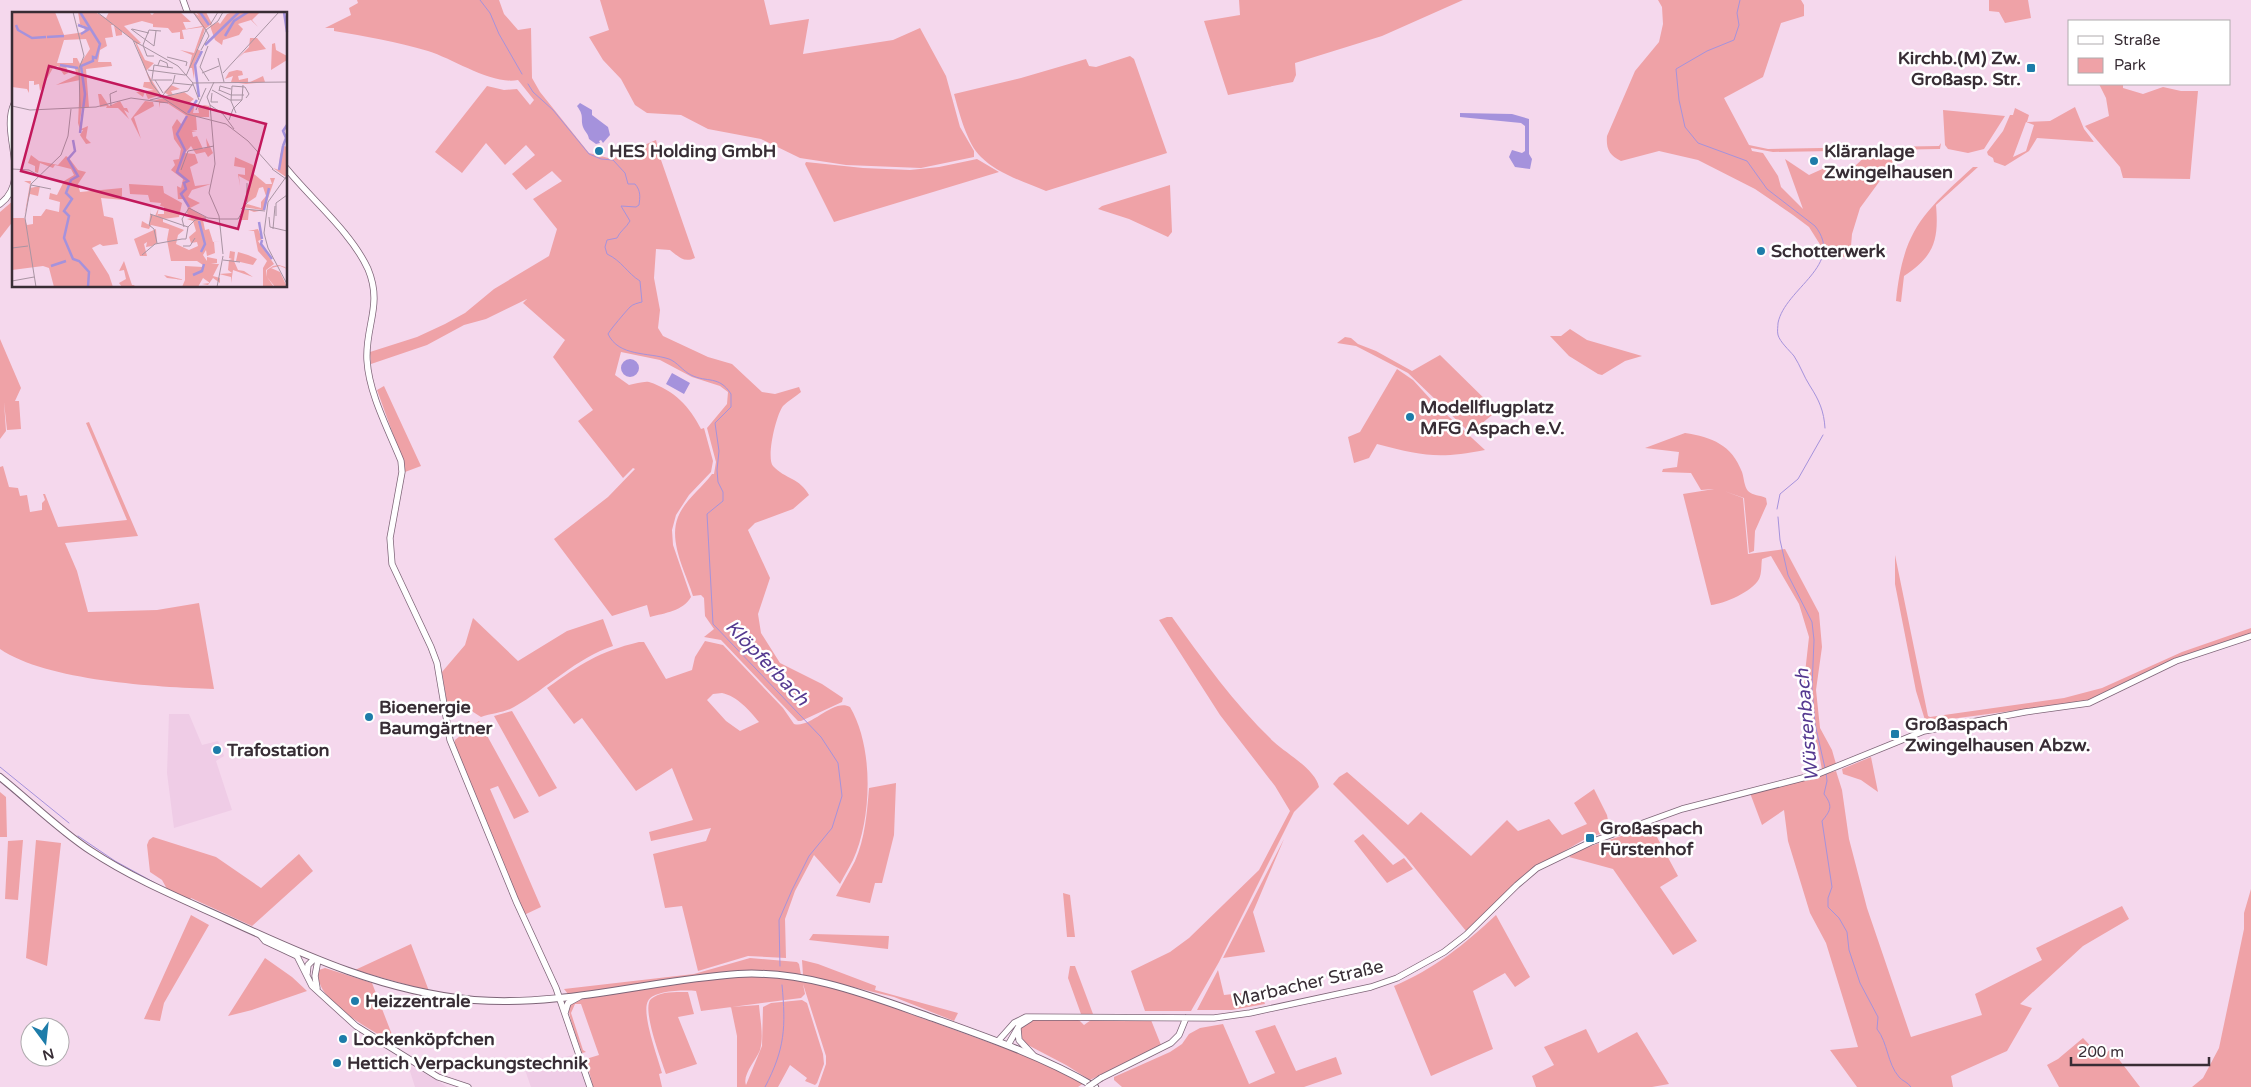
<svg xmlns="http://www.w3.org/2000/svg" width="2251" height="1087" viewBox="0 0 2251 1087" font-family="'Varela Round',sans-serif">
<rect width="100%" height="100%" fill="#f5d8ed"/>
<path fill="#efcce6" d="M169 714H189L202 745 218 741 224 756 216 761 232 810 174 828 167 773Z
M573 1055 577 1056 588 1087H531L524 1067Z
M412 1067 433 1078 447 1087H415L409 1068Z"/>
<path fill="#efa2a7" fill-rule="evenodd" d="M357 0H499L504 14 518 30 531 28 532 78 540 92 589 153 612 159 656 140 660 157 695 258C684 263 679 257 670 250L656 249 654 278 660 310 658 328 663 336 708 357 732 364 762 392 775 394 799 387 801 392C796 396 788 401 783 406 776 415 766 458 773 466 785 479 800 478 809 495L793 509 755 523 748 530 770 578 758 614 761 633 780 663 822 684 843 698 842 702 801 721H798L721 640 704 637 714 629 705 616 704 598 701 595 693 596C686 573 668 542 678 517 684 501 702 488 712 474H714L716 462 707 428 727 404 728 392 720 386 692 377 660 360 621 352 615 375 629 385C635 384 644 381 649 382 674 390 690 407 701 429L704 428 713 461 711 472 689 495 676 515 672 530 673 545 691 597C683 611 665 613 650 617L647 605 612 616 554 539 608 497 635 469 633 468 623 478 578 421 593 410 553 357 565 340 523 303 527 299 486 319 464 325 427 345 371 364 370 352 417 337 445 324 465 313 494 289 549 256 557 229 533 199 562 181 552 171 526 190 512 174 535 155 526 145 505 165 486 143 462 173 435 152 487 86 504 90 517 89 530 105 534 100 518 80C491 85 454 59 428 51 397 42 365 36 334 31V28H325L351 15 349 8 358 3Z
M600 0H764L770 25 809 19 803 54 893 40 920 28 946 76 960 127 974 151V157L921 168 846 165 800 158 761 139 708 129 681 115 647 113 635 105 621 79 603 60 589 37 609 30Z
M1239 0H1463L1382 36 1295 63 1296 75 1293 82 1228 95 1204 21 1240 15Z
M1658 0H1801L1804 5V16L1781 23 1763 77 1724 98 1749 145 1768 149 1939 146 1941 143 1940 149 1773 152 1751 148 1752 151 1763 153 1778 176 1781 187 1803 209 1785 159 1809 175 1829 166 1842 168 1855 166 1870 152H1901L1860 208 1852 234 1850 258 1820 253 1821 246 1809 227 1793 215 1755 189 1698 160 1659 151 1621 161C1609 155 1606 149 1607 136L1635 71 1659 42 1663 24 1662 7Z
M1989 0H2028L2031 18 2005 23 1999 12 1989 11Z
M1130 56 1134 59 1167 153 1046 191C1025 182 998 174 981 157 967 144 959 112 954 94L1021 78 1086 59 1089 66 1096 67Z
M2099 84H2123V88L2143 94 2163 87 2181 91H2198L2190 179 2123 178 2120 167 2085 126 2109 116 2106 98Z
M2075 107 2084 129 2094 142 2037 138 2029 151 2005 166 1994 162 1993 158 1988 155 1987 152 2003 131 2010 115H2013L2015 108 2029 115 2027 122 2050 121ZM2026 122 2034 125 2026 151 2013 157Z
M1943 110 2005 116 1984 149 1968 153 1948 149 1945 145Z
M977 159 999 172 834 222 805 164 806 162 863 168 910 170 939 167Z
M1973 167H1978L1936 205C1939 241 1934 256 1904 276L1901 302 1896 301C1903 230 1923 213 1973 167Z
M1170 185 1172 232 1168 237 1129 219 1098 209 1102 206Z
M14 200V220L0 238V212Z
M1570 329 1587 340 1642 356 1625 361 1602 375 1598 374 1569 356 1550 336H1561Z
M1345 337 1351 338 1358 344 1376 351 1412 371 1440 355 1497 411 1470 433 1408 373 1356 346 1337 343Z
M0 339 21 388 15 401H19L21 429 7 430 4 402 6 431 0 439Z
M1397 369 1413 380 1434 403 1485 450C1439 459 1422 456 1377 444L1369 458 1354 463 1348 437 1360 432Z
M384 386 421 466 405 472 402 459 377 390Z
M89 422 138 536 65 543 77 571 88 612 157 610 199 603 214 689C156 687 47 681 0 649V467L3 466 9 487 18 488 20 496 27 495 30 512 42 510V503L45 500 43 494H45L58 527 127 520 86 423Z
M1685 433C1712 437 1732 445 1742 472 1744 478 1744 486 1748 491 1753 496 1760 495 1766 498L1767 504 1755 531 1754 551 1749 553 1744 498 1724 491 1743 498 1748 554 1785 549 1819 613 1822 647 1816 690 1820 728 1832 750 1836 764 1822 770 1818 748 1809 728 1804 682 1809 637 1799 604 1771 556 1762 559C1761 565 1762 573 1759 579 1753 591 1724 604 1711 605L1683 494 1714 489 1701 490 1691 473 1662 472 1663 469 1677 467 1679 452 1645 448Z
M1895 555 1928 716 1930 717 2064 698 2102 688 2182 652 2251 628V633L2173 659 2086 701 1928 722 1925 720 1916 691 1895 584Z
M1167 617H1172C1203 660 1235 705 1274 742 1287 754 1315 769 1319 787L1294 812 1219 962 1191 1011H1145L1131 971 1170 952 1189 938 1259 870 1290 811 1275 786 1220 715 1159 620Z
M473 618 518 661 567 631 603 619 613 646C576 658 548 688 514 707 504 713 492 713 481 717L470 710 449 717 442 672 465 645Z
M705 641 723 645 783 708 794 724C811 729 833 698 850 707 874 747 872 819 853 860 849 868 844 876 840 884L814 855 795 891 785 919 786 958 748 956 698 971 682 906 665 908 653 854 706 841 711 828 651 841 649 832 693 820 672 768 636 791 582 718 574 724 547 688C581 664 598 652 639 642H644L666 679 692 670 695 657ZM722 693C737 696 750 711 759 722L740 731 726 721 707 700 713 694Z
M512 711 557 788 539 797 494 716Z
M479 721 529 812 514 819 498 786 490 789 541 907 524 915 454 746 455 740Z
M1871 757 1878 792 1861 780 1843 774 1842 769Z
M1836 771 1842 790 1849 839 1867 908 1911 1037 1982 1015 1975 994 2042 960 2036 948 2122 906 2129 919 2083 946 2020 1004 2032 1008 2007 1051 1951 1076 1953 1087H1857L1830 1050 1858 1047 1826 943 1810 913 1788 841 1784 810 1762 825 1750 793Z
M1347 772 1408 825 1421 812 1471 856 1507 820 1518 831 1549 819 1562 835 1587 824 1574 803 1594 789 1607 815 1610 831 1587 838 1547 861 1466 931 1406 857 1333 784 1339 777Z
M896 783 894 835 882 883H875L870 903 836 896C842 884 849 873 855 861 865 838 867 813 869 788Z
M0 792 6 797 7 837H0Z
M1651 826 1678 876 1660 887 1697 941 1673 955 1613 869 1569 857 1579 850Z
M1363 834 1393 865 1404 858 1413 869 1387 883 1354 841Z
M153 837 216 857 261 888 299 854 313 871 252 926 191 898 190 900 167 889 162 880 150 872 147 845 149 840Z
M1284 839 1253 912 1265 952 1223 958Z
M23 840 18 900 5 899 8 841Z
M36 840 61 843 47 966 26 958Z
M2251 889V1087H2192L2203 1078 2219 1048 2244 929V913Z
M1063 893 1070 895 1075 937H1067Z
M191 915 209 925 164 1003 160 1021 144 1019Z
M1496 915 1530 977 1515 987 1505 973 1473 991 1493 1049 1431 1076 1394 986C1434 969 1464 945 1496 915Z
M813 934 889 936 888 949 809 940Z
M411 944 429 991 355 970Z
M265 958 292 977 307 991 252 1010 228 1016Z
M750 958 797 962 799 964 801 975 768 971 723 972 568 994 564 989 694 974Z
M802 960 818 964 876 986 875 990 958 1013 954 1021 894 997 803 975Z
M1070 966H1075L1093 1014H1081L1068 978Z
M325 968 372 983 396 1045C374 1031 311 1000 319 970Z
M1218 970 1224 995 1260 991 1265 1004 1232 1010H1197Z
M755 976 797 980 850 992 1043 1062 1084 1083 1078 1087H818L826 1064V1056L803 984 805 994 801 998 701 1011 696 991C685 990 654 990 648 1001 641 1013 658 1058 662 1073L659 1074 662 1087H593L586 1059 599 1055 581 1004H575L571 1013 583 1050 586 1052 582 1053C580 1044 565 1012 570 1005 579 993 731 977 755 976Z
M688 992 694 1014 678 1017 697 1064 666 1074C662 1062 641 1008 651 999 660 991 677 992 688 992Z
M802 1000 807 1003 823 1054 824 1064 817 1083 815 1085 805 1081 807 1078 790 1065 778 1087H737V1036L731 1007 759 1005C760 1019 764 1036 760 1050 756 1060 742 1075 746 1085L762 1046 763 1007 771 1003Z
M1037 1019H1078L1084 1025 1091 1020H1151L1161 1045 1090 1080 1066 1065 1024 1043 1019 1030 1028 1021Z
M1223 1024 1249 1084 1275 1073 1255 1031 1275 1025 1296 1071 1336 1057 1342 1074 1304 1087H1122L1114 1080V1077L1170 1052 1182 1044 1189 1034 1200 1028Z
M1586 1029 1598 1053 1637 1032 1669 1084 1652 1087H1536L1532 1076 1554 1065 1544 1047Z
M2083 1038 2101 1057 2111 1049 2140 1087H2059L2047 1065 2058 1059Z"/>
<path fill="#a592dc" d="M580 103 592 110V115L608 127 610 135 603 143 601 140 599 141 600 143 596 144 589 139C588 133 585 132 583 127 580 118 585 117 577 106Z
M1460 113 1512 114 1529 119V154L1532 159 1530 169 1515 167 1509 157 1512 150 1522 153 1525 151V126L1521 123 1460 117Z
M621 368a9 9 0 1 1 18 0a9 9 0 1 1-18 0Z
M672 373 690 383 684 394 666 384Z"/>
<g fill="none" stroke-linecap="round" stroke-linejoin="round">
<path stroke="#a592dc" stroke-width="1" d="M480 0 490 13 499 34 522 74
M1740 0 1737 13 1739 25 1734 40 1707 51 1676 69 1679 100 1685 127 1698 143 1747 161 1767 189 1815 226C1846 265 1785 288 1778 323 1778 326 1777 331 1778 335 1780 342 1789 350 1794 356 1800 365 1804 377 1810 386 1819 400 1824 411 1825 428
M528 84 533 92 553 110 589 154 601 159 613 160 625 173 628 184H635C641 191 640 197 639 205L636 207 621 206 630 221C626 228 620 231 617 238L607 240 605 247 607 254C622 261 627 273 640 281L642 302C638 303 633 304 630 307 627 310 609 331 608 334 619 357 648 352 669 359 677 362 683 371 691 375 707 383 719 375 731 394V407L715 423 719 451 717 470 718 482 723 492V501L707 514 713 624 821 737 838 763 842 796 832 828 809 856 792 890 779 920 780 966
M1777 509 1780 494 1798 479 1823 435
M1778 517 1780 540 1788 575 1812 622 1814 640 1812 688 1815 724 1825 768
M0 767 69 823
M1826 772 1827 781 1824 794C1833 806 1831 810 1822 821L1832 887 1828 898V907L1839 918 1847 932 1849 950 1860 983 1878 1017 1877 1029C1888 1043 1887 1063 1899 1077 1902 1081 1908 1082 1911 1087
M0 781 29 806
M78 836 115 861 155 883
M765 1087C785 1049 786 1027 782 985"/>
<g stroke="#7e6578" stroke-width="7">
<path id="secondary" d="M183 0 188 14
M286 168C312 200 351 232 368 269 383 305 365 326 367 360 369 394 388 429 401 461L402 472 390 538 392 564 431 647 437 663 450 740 516 901 556 988 590 1087
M0 204C33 179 0 135 14 104
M261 936 265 941 297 956 312 986 356 1026 438 1077 468 1087
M307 974 308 965 314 959
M317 988 315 976 318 960
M565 1013 568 1003 579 997
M1018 1029 1019 1040 1033 1055
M998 1041 1014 1023 1026 1017 1214 1018 1250 1013 1371 987 1397 978 1444 952 1466 935 1517 885 1537 868 1591 842 1682 809 1818 774 1924 731 2025 712 2089 703 2176 661 2251 636
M1008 1045 1019 1026 1030 1019
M1101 1078 1171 1043 1179 1035 1186 1018"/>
</g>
<g stroke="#7e6578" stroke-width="8">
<path id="primary" d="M0 777C30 801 59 830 91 851 135 880 182 899 228 920 308 957 386 992 474 1000 564 1007 650 980 738 974 806 970 870 996 933 1018 989 1038 1044 1057 1095 1087"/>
</g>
<use href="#secondary" stroke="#fff" stroke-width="5.5"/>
<use href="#primary" stroke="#fff" stroke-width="6"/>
<g stroke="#7e6578" stroke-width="7" stroke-linecap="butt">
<path id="secondary-bridge" d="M1088 1087 1101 1078"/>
</g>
<use href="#secondary-bridge" stroke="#fff" stroke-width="5.5"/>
</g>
<g fill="#1d7ca9" stroke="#fff" stroke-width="2">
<rect x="2026" y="63" width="10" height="10" rx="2.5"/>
<circle cx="599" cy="151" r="5"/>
<circle cx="1814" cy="161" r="5"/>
<circle cx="1761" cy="251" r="5"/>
<circle cx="1410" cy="417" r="5"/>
<circle cx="369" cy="717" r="5"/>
<rect x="1890" y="729" width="10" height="10" rx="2.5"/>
<circle cx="217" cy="750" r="5"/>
<rect x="1585" y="833" width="10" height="10" rx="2.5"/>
<circle cx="355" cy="1001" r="5"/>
<circle cx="343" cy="1039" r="5"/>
<circle cx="337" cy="1063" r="5"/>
</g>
<g text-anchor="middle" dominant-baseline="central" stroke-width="5" stroke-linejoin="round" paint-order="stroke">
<g font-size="18" font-weight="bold" fill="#382d35" stroke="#fff" text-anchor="start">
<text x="2021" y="58" text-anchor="end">Kirchb.(M) Zw.<tspan x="2021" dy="21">Großasp. Str.</tspan></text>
<text x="609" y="151">HES Holding GmbH</text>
<text x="1824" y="151">Kläranlage<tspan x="1824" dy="21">Zwingelhausen</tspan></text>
<text x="1771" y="251">Schotterwerk</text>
<text x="1420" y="407">Modellflugplatz<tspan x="1420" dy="21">MFG Aspach e.V.</tspan></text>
<text x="379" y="707">Bioenergie<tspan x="379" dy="21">Baumgärtner</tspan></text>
<text x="1905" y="724">Großaspach<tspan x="1905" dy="21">Zwingelhausen Abzw.</tspan></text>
<text x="227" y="750">Trafostation</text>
<text x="1600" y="828">Großaspach<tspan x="1600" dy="21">Fürstenhof</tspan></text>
<text x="365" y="1001">Heizzentrale</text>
<text x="353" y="1039">Lockenköpfchen</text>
<text x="347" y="1063">Hettich Verpackungstechnik</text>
</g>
<g font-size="18" fill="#382d35" stroke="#fff">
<text transform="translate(1308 983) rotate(-13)">Marbacher Straße</text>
</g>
<g font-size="19" font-style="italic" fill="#563a91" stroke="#fff">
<text transform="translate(767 663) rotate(46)">Klöpferbach</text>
<text transform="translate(1807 725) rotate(-95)">Wüstenbach</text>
</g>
</g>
<g transform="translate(12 12)">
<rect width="275" height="275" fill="#f5d8ed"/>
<path d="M0 0H43L52 23 73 20 72 14 64 11 68 12 66 0H83L94 6 97 0H137L140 3 143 0H168L179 10H171L174 17 190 14 181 0 187 4 184 0H194L200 12 193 17 189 29 185 37 189 39 183 50 182 67 180 56H177L180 43 168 38 182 41 191 15 170 18 172 27H168V20L160 21 156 16 141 15V12L130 9 112 14 129 31 125 32 133 48 142 51 134 59 149 83 136 87 133 80 131 85 124 80 142 78 131 75 132 70H138L123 30 110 19V23L104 24 102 13H99L101 25 93 26 95 34 88 38 86 50H99L100 54 74 57 77 95H70L68 109 69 117 76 114 74 126 79 131 74 132 68 123 71 118H68L66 111 68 68 44 73 65 63 62 54H54L56 61 52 63 46 54 41 56 28 79 27 72 22 73V69H17V81L15 77 0 75ZM74 27 78 37 68 52 65 46H61V51H45L52 28ZM221 0H248L240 8 246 15 239 8 226 12 231 17 227 23 211 28 210 33 203 28 198 14 206 10 208 12 215 2ZM238 26H245L254 37 232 41 225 47 237 35ZM263 31 264 38 275 44V48L259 58 260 32ZM225 58 230 59 231 63 226 64 227 68 236 66V71L251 64 253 70 234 72 219 70 221 64 213 67 217 60ZM159 73 168 77 159 79 161 83 172 80 182 87 176 92 183 91 181 101H187L186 96 192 93 197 94V105H184L185 118H179L185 119 180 120 181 125 185 124 191 137 195 135 194 126 201 141 196 145 193 140 184 142 179 134 173 141 183 142 186 151 178 155 183 174 199 172 180 178 176 185 188 191 178 196 195 206 191 208 193 218 197 217 201 230 208 229 202 230 203 241 195 244 194 238 191 243 195 249V245L205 247V251L199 252H207L201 264 208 266V271L201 266 196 273 190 272 198 271 191 266 186 275H170L173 268 155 266 152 263 173 268V254L191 255V253L185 249H159L155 228 157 217 139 213 137 217 129 215 130 209 137 213 139 194 138 202 143 204 147 195 145 205 146 202H152V195L148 194 149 191 138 190 136 183 118 182 117 172 151 174 152 181 170 191 167 205 151 207V210L172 218 166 223 164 232 177 238 186 234 185 230 179 231 177 225 184 219 181 209 175 207 180 206 175 201 176 194 173 187H166L165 174 169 176 171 167 159 158 163 153 161 148 167 147 169 137 162 127 160 115 165 107 170 113 175 104 155 91H148L147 96V90L141 89 158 84 152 80ZM86 82H89L97 94 108 89 112 96H115L117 101 112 98 117 107 106 96H94L92 100 95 94 88 95ZM133 89 141 90 142 94 122 105 129 127 119 107ZM275 113 272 119 275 125 272 134 275 135 274 165 261 156 267 158 268 143 274 126 271 119ZM19 143 27 149 46 153 54 144 57 146 66 158 74 160 66 172 68 180 110 176V184L106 186 112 188 89 186 92 204 101 206 106 232 91 234 88 232 80 236 97 263 101 275H42L37 256 31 254 0 258V206H12L18 172 12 169H19L18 176 28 174 26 184 18 182 12 205 15 213 21 212V204H29L34 197 47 200 48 190 37 187 38 181 45 183 52 169 62 163 59 157 43 153 41 156 28 151 26 161 23 160V154L16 151ZM223 145 241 153 242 162 254 172H260L258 166H263L252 198 242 200 237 198 236 208H228L230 198H250L230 195 235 192 249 196V190L254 184 251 175 247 176 244 185 235 191 234 179 238 170 227 164 228 174 226 162 233 163V156L222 154ZM144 217 145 231 140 234 134 235 135 230 132 232 135 244H128L122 227ZM246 217 250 227 246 229 262 252 254 258 255 265V258L261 254 267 253 273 255 275 257 268 254 259 256 268 260 275 275H263L255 265 262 275H251V256L255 249 246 239 242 219H236ZM218 239 223 240 222 249 226 258 232 259 241 265 221 258 219 271V265L207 262 220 261 216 258 217 248 220 247 217 246ZM226 240 236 243 245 247 241 253 224 249ZM112 249 120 273H123L120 275H110L107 271 114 267 112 258 107 259Z" fill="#efa2a7" fill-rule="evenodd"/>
<path fill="none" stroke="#a592dc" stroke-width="2.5" d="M188 0 197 13M272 0 275 20M4 13 6 18 20 26 34 25M66 13 77 17 69 22M213 24 222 9 236 0M35 25 52 24M193 33 227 0M48 53 66 56M187 85 183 53 190 39M176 101 185 88M175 104 165 122 173 138 165 160 176 169 172 171 174 177 169 182 177 195M68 121 73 82 69 54 81 49V45L84 46 88 32 68 0M61 128 63 139 56 147 66 164 59 168 54 181 60 187 52 199 57 204 52 226 61 247 67 249 77 260 76 275M271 134 274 126 271 119 275 113M267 158 271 134M252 198 257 176M187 209 193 232 189 240M247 210 250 227M250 228 249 232 260 247M39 254 54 249M181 263 190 259 192 252"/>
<path fill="none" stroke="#a994a3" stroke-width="1" d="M61 0 72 44 67 56 68 95M85 0 121 28 140 72 151 86 175 102 214 112 236 129 261 157M181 0 194 18M198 13 206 0M119 17 142 34 144 19M120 17 137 21M122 29 166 54 181 71M131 33 137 18 149 19M131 33 135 44H142M196 34 188 55 197 69M189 38 197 24 194 18M155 45 175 50 174 54M206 46 212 70M146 53 148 48 155 51 156 56M136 58 173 63M190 61 207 54M211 61 267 0M163 63 161 71 181 73M174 64 194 18 206 9 211 0M140 67 142 53 161 56M139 68H160M143 68 151 81M202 70 195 85 198 93 211 102 222 117M181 71 275 70M181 72 187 88M200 78 218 88H230M207 78 219 83H232M207 79 208 74 219 77M200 81 199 90H206M151 83 161 71M138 88 176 79 181 71M230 88 231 73M198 93 203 152 197 181 207 204 211 242M0 94 18 98 84 95 119 86 156 91M99 94 98 82 105 79M184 98 194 76M224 101 219 89 220 74 233 75 237 82 234 86M217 108 221 97 230 88M0 157 17 158 26 163M260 157 274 167M169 158 176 139 202 134M274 165 256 190 252 221 256 236 275 272M19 173 39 177M229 197 235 191V171M138 202 176 215M140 203 137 213 142 217 145 231M264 204V191L275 183M257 205 258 215 275 219M172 215 170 207 177 196 196 206 208 207H226L232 197 253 199M176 215 183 208 194 206M261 217 263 194M170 227H174L176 215M171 234H178L183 226M0 236 16 234M130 243 143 232 170 227M211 248 228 250M0 269 22 265M24 275 13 206 19 172 49 143 56 124 59 97M205 275 211 244"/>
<path fill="#c2185b" fill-opacity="0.15" stroke="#c2185b" stroke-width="2.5" d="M37 54 254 112 226 217 9 159Z"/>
<rect width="275" height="275" fill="none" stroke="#382d35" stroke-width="2.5"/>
</g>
<rect x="2068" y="20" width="162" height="65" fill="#ffffff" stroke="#afabae"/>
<rect x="2078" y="36" width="25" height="8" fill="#ffffff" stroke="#afabae"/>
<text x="2114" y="45" font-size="15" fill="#382d35">Straße</text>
<rect x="2078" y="58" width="25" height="15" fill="#efa2a7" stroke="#afabae"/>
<text x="2114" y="70" font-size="15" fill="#382d35">Park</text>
<g transform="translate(45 1042) rotate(165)"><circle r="24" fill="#ffffff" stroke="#afabae"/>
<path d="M0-4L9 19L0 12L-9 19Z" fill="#1d7ca9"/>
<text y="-8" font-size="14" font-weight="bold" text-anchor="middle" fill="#382d35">N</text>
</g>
<path d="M2071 1057v8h138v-8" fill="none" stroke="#382d35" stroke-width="2.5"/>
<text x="2078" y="1057" font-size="15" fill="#382d35" stroke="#ffffff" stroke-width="4" paint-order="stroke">200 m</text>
</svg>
